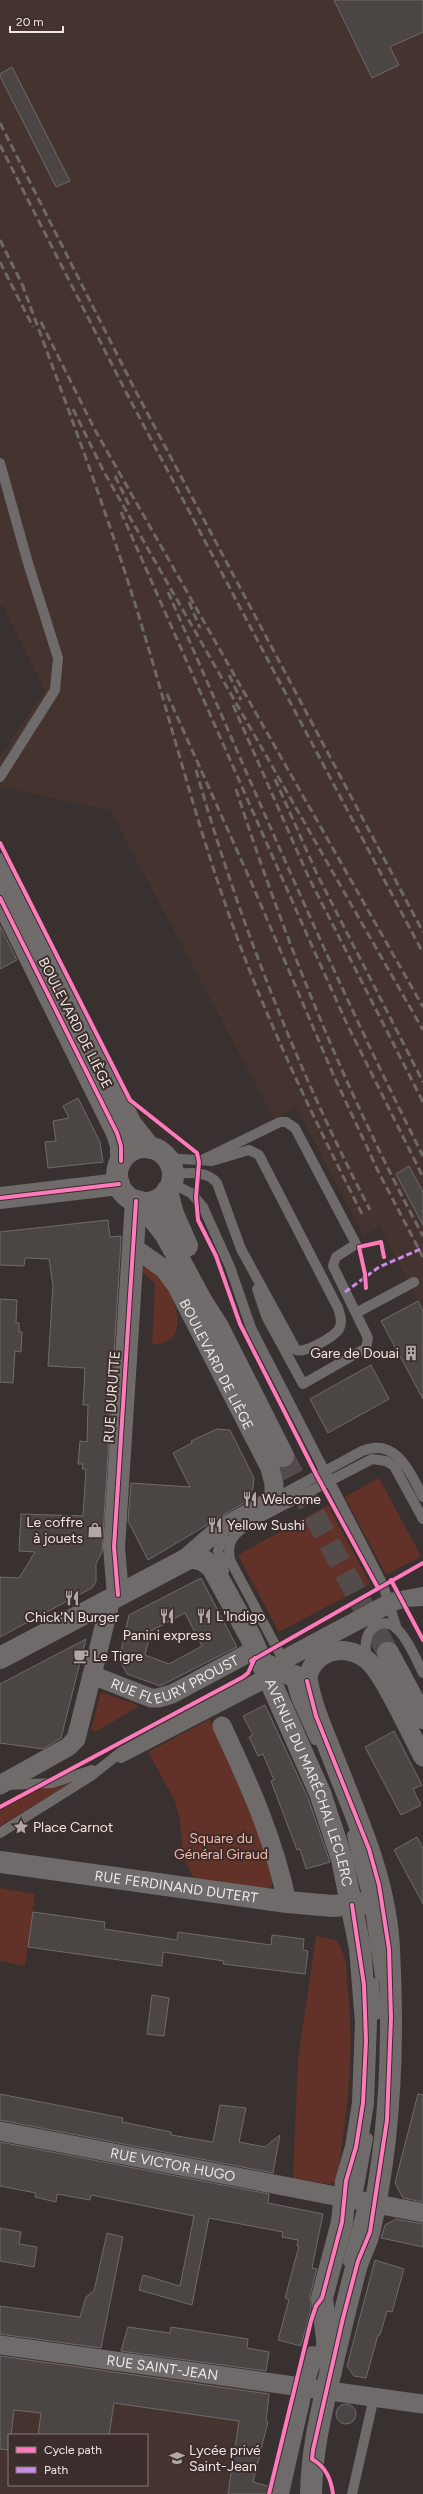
<svg xmlns="http://www.w3.org/2000/svg" width="423" height="2494" viewBox="0 0 423 2494" font-family="Figtree,sans-serif">
<rect width="100%" height="100%" fill="#383130"/>
<path fill="#45332f" fill-rule="evenodd" d="M0 0H423V1311L380 1227 363 1236 296 1107 274 1119 110 810 0 787V756L45 691 2 605 0 606Z
M0 2355 270 2391 266 2420 268 2422 253 2481 257 2483 255 2494H0ZM9 2435H147V2485H9Z"/>
<path fill="#623127" d="M144 1268H147C151 1271 156 1274 160 1278 177 1297 192 1345 152 1344L155 1284 141 1271Z
M379 1478 421 1556 386 1575 345 1497Z
M328 1505 370 1584 279 1632 238 1555Z
M101 1692 137 1705 138 1707 95 1732 91 1729Z
M210 1719 268 1855 274 1876 271 1887 265 1891 196 1883 183 1857 180 1820 175 1801 148 1752Z
M72 1782 0 1826V1809L34 1791Z
M0 1888 35 1894 25 1966 0 1961Z
M316 1936 336 1940C348 1957 346 1970 348 1990 355 2055 347 2117 336 2182L328 2184 293 2178 298 2059Z"/>
<path fill="#4b4544" stroke="#706a68" fill-rule="evenodd" d="M334 0H423V32L390 47 399 65 372 78Z
M12 67 70 181 56 187 0 76V74Z
M0 926 17 960 0 969Z
M78 1098 100 1142 103 1162 48 1168 45 1142 56 1141 53 1121 69 1118 63 1106Z
M409 1166 423 1192V1225L396 1174Z
M108 1220 110 1237 121 1236V1240L102 1552 96 1564V1582L92 1588 0 1637V1577L19 1578 35 1552 19 1551 21 1514 83 1516 86 1469H82L83 1464H78L80 1441 87 1442 88 1405H83L85 1368 48 1366 53 1286 49 1259 25 1258 24 1266 0 1265V1232Z
M0 1299 17 1300 16 1323H19V1332H22L21 1352 15 1351 13 1383 0 1382Z
M418 1301 423 1311V1399L381 1321Z
M371 1365 389 1399 328 1433 310 1399Z
M217 1429 230 1430 254 1478 253 1488 247 1501 148 1560 128 1521 131 1483 190 1487 173 1453 192 1443 191 1441Z
M201 1578 237 1647 160 1686 127 1674 119 1659 129 1615ZM185 1613 202 1646 169 1664 145 1655 151 1631Z
M86 1639 61 1738 43 1749 0 1743V1684Z
M265 1705 308 1798 330 1862 306 1869 300 1849 297 1850 271 1781 274 1780 263 1754 258 1756 249 1737 253 1735 243 1716Z
M394 1731 422 1785 413 1789 421 1805 401 1815 365 1747Z
M417 1837 423 1848V1904L394 1850Z
M33 1912 105 1922 104 1929 177 1940 178 1932 271 1945 272 1935 304 1939 303 1950 308 1951 305 1974 223 1964 224 1961 163 1952 162 1966 28 1947Z
M152 1995 169 1998 164 2036 147 2034Z
M0 2094 123 2118 122 2122 171 2132V2135L213 2142 220 2105 246 2108 239 2142 265 2147 280 2135 273 2173 0 2120Z
M418 2094 423 2095V2202L403 2198 395 2183Z
M0 2142 269 2194 268 2203 323 2214 312 2268 317 2269 310 2295 311 2309 301 2346 278 2340 289 2300 285 2298 299 2246H297L298 2240 282 2237 283 2232 209 2218 192 2305 139 2290 143 2275 180 2286 194 2216 91 2195 90 2200 57 2194 56 2202 35 2197 36 2193 0 2186Z
M396 2219 423 2224V2247L381 2238 385 2225Z
M0 2228 21 2232 19 2244 37 2247 34 2267 0 2261Z
M107 2233 123 2237 101 2348 0 2334V2306L80 2317 86 2297 94 2291Z
M375 2260 404 2269 392 2312 387 2311 380 2335H378L366 2378 354 2376 347 2366Z
M128 2327 170 2333 171 2327 248 2339 247 2348 269 2352 266 2371 121 2351Z
M0 2356 269 2394 266 2421 268 2422 253 2482 271 2487 270 2494H228L239 2421 114 2403 109 2435H38L41 2413 14 2410 11 2435H9V2450L0 2449Z
M336 2414a10 10 0 1 1 20 0a10 10 0 1 1-20 0Z"/>
<g fill="none" stroke-linecap="round" stroke-linejoin="round">
<path stroke="#544c4b" stroke-width="22" stroke-dasharray="22 11" stroke-linecap="butt" d="M283 1456 388 1653"/>
<path stroke="#6e6b6a" stroke-width="10" d="M0 463 28 563 58 658 55 690 0 777
M166 1158 212 1161 249 1150 259 1155 338 1308C340 1314 343 1323 339 1329 334 1337 304 1354 296 1350L241 1249 217 1183C207 1170 187 1173 173 1174
M202 1160 280 1122H286L295 1128 356 1244 336 1257 333 1266 368 1338 366 1348 303 1384 266 1316 257 1289
M171 1183 191 1193 203 1207 230 1267 251 1328 383 1585 396 1626
M356 1313 414 1282
M274 1499 362 1451C397 1437 410 1473 423 1497
M224 1571 218 1551 225 1529
M367 1659C365 1649 364 1638 371 1630 396 1605 414 1656 423 1673
M315 1740 296 1698 288 1669 231 1562C224 1541 237 1531 253 1521L372 1459 386 1461 394 1466 423 1519
M121 1758 266 1683 285 1664 394 1606 406 1602 423 1601
M6 1785 52 1783 92 1770
M0 1833 91 1776 121 1752 263 1675 287 1653 390 1598 423 1592
M352 1835 369 1903 380 1976
M374 1983 376 2015
M356 2203 368 2138
M348 2262 365 2198
M276 2494 296 2404 312 2351
M284 2494 308 2388 322 2342
M352 2494 374 2397"/>
<g stroke="#6e6b6a" stroke-width="19">
<path id="s1" d="M133 1247 164 1269 176 1285 270 1468 274 1484V1499L218 1530 186 1558"/>
<path id="s2" d="M92 1675 151 1698H158L172 1694 256 1649"/>
<path d="M307 1681C309 1668 316 1658 328 1653 341 1648 355 1651 366 1659 383 1672 411 1735 423 1757"/>
<path d="M222 1726C249 1784 274 1839 287 1902"/>
<path d="M0 1785 68 1747 76 1739 111 1599"/>
<path id="s3" d="M0 2131 423 2213"/>
<path id="s4" d="M0 2345 423 2404"/>
</g>
<g stroke="#6e6b6a" stroke-width="22">
<path d="M0 1198 119 1184"/>
<path d="M118 1595 114 1547 136 1201"/>
<path id="s5" d="M0 1658 191 1557 203 1560 212 1567 251 1638 320 1793 342 1859 360 1948 366 2022 363 2103 356 2147 346 2181 342 2222 322 2298 331 2372"/>
<path d="M261 1663 307 1681C312 1709 324 1734 334 1760 358 1821 386 1882 389 1949 394 2043 391 2140 369 2233 366 2245 359 2256 356 2268 347 2302 339 2336 331 2370 321 2414 312 2448 311 2494"/>
<path id="s6" d="M0 1862 287 1902 333 1906 366 1903"/>
</g>
<path stroke="#716c6c" stroke-width="22" d="M0 864 131 1124 150 1148
M1 899 117 1133 121 1146V1161
M117 1175a28 28 0 1 1 56 0a28 28 0 1 1-56 0Z
M167 1191 173 1214 187 1246
M140 1202 166 1235 202 1302 218 1327 283 1456
M388 1653 423 1718"/>
<path stroke="#6e6867" stroke-width="3" stroke-dasharray="8 4" stroke-linecap="butt" d="M0 123 134 388 423 932
M0 145 126 392 423 953
M0 240 24 288
M0 262 33 327
M22 284C60 387 99 490 132 594 165 699 191 806 227 909 263 1014 312 1115 362 1214
M41 322 95 430 423 1007
M73 409 104 472 423 1030
M115 476 129 505
M121 512 308 937 347 1024 423 1177
M168 592C251 781 330 972 423 1156
M189 602 200 628
M229 675 241 700
M167 694 252 884 333 1074 379 1173 423 1257
M233 705 309 878 423 1102
M196 770C239 921 297 1070 370 1210
M275 779 317 874 423 1082
M236 789C286 944 346 1093 423 1236"/>
<path stroke="#ca8be6" stroke-width="3" stroke-dasharray="6 3" stroke-linecap="butt" d="M345 1292 379 1267 423 1248"/>
<g stroke="#3c2e2c" stroke-width="6">
<path id="cycleway" d="M0 843 130 1100 197 1153 199 1162 196 1197 198 1220 216 1256 240 1324 317 1476 378 1588
M0 898 117 1133 121 1146V1161
M0 1198 119 1184
M366 1288 365 1274 359 1247 381 1242 384 1257
M391 1580 423 1640
M118 1595 114 1547 136 1201
M251 1661 423 1563
M307 1681 316 1716 369 1849 379 1885 389 1949 391 2018 387 2120 370 2232 358 2261 343 2318 313 2450 312 2459C326 2467 331 2479 333 2494
M0 1807 243 1677 248 1673 255 1658
M269 2494 311 2321 316 2306 322 2298 342 2222 346 2181 356 2147 363 2103 366 2041 364 1985 352 1905"/>
</g>
<use href="#cycleway" stroke="#fd7abc" stroke-width="4"/>
</g>
<defs>
<g id="building-bare" transform="scale(1.2)"><path d="M-4-6H4V6H1V3H-1V6H-4ZM-2.5-4.3h1.7v1.8h-1.7ZM.8-4.3h1.7v1.8H.8ZM-2.5-1h1.7V.8h-1.7ZM.8-1h1.7V.8H.8Z" fill="#b0a7a6" stroke="#3c2e2c" stroke-width="2.5" paint-order="stroke"/></g>
<g id="restaurant-bare" transform="scale(1.2)"><path d="M-5-6h1v4h1v-4h1v4h1v-4h1v5L-1.5 .5V6h-2V.5L-5-1ZM5-6V6H3V1.5H1.5Q1.5-4 5-6Z" fill="#b0a7a6" stroke="#3c2e2c" stroke-width="2.5" paint-order="stroke"/></g>
<g id="shop-bare" transform="scale(1.2)"><path d="M-5-2.5h2.3a2.7 3.5 0 0 1 5.4 0H5L5.5 6h-11ZM-1.5-2.5h3a1.5 2.3 0 0 0-3 0Z" fill="#b0a7a6" stroke="#3c2e2c" stroke-width="2.5" paint-order="stroke"/></g>
<g id="cafe-bare" transform="scale(1.2)"><path d="M-5.5-4.5H6V0H3Q3 3.5 0 3.5H-2.5Q-5.5 3.5-5.5 0ZM3-3.2v2h1.7v-2ZM-6 4.5H4V6H-6Z" fill="#b0a7a6" stroke="#3c2e2c" stroke-width="2.5" paint-order="stroke"/></g>
<g id="sight-bare" transform="scale(1.2)"><path d="M0-6L1.8-2.2L6-1.7L2.9 1.2L3.7 5.4L0 3.3L-3.7 5.4L-2.9 1.2L-6-1.7L-1.8-2.2Z" fill="#b0a7a6" stroke="#3c2e2c" stroke-width="2.5" paint-order="stroke"/></g>
<g id="school-bare" transform="scale(1.2)"><path d="M0-5L7-2L0 1L-7-2ZM-4 1L0 2.5L4 1V4Q0 6-4 4Z" fill="#b0a7a6" stroke="#3c2e2c" stroke-width="2.5" paint-order="stroke"/></g>
</defs>
<g fill-rule="evenodd">
<use href="#building-bare" x="411" y="1353"/>
<use href="#restaurant-bare" x="250" y="1499"/>
<use href="#restaurant-bare" x="215" y="1525"/>
<use href="#shop-bare" x="95" y="1530"/>
<use href="#restaurant-bare" x="72" y="1598"/>
<use href="#restaurant-bare" x="167" y="1616"/>
<use href="#restaurant-bare" x="204" y="1616"/>
<use href="#cafe-bare" x="81" y="1656"/>
<use href="#sight-bare" x="21" y="1827"/>
<use href="#school-bare" x="177" y="2458"/>
</g>
<g text-anchor="middle" dominant-baseline="central" stroke-width="4" stroke-linejoin="round" paint-order="stroke">
<g font-size="14" fill="#f0e7e5" stroke="#3c2e2c">
<text transform="translate(75 1023) rotate(63)">BOULEVARD DE LIÈGE</text>
<text stroke="none"><textPath href="#s1" startOffset="147">BOULEVARD DE LIÈGE</textPath></text>
<text transform="translate(112 1397) rotate(-86)">RUE DURUTTE</text>
<text stroke="none"><textPath href="#s2" startOffset="90">RUE FLEURY PROUST</textPath></text>
<text stroke="none"><textPath href="#s5" startOffset="477">AVENUE DU MARÉCHAL LECLERC</textPath></text>
<text stroke="none"><textPath href="#s6" startOffset="178">RUE FERDINAND DUTERT</textPath></text>
<text stroke="none"><textPath href="#s3" startOffset="176">RUE VICTOR HUGO</textPath></text>
<text stroke="none"><textPath href="#s4" startOffset="164">RUE SAINT-JEAN</textPath></text>
</g>
<g font-size="14" fill="#f0e7e5" stroke="#3c2e2c" text-anchor="start">
<text x="399" y="1353" text-anchor="end">Gare de Douai</text>
<text x="262" y="1499">Welcome</text>
<text x="83" y="1522" text-anchor="end">Le coffre<tspan x="83" dy="16">à jouets</tspan></text>
<text x="227" y="1525">Yellow Sushi</text>
<text x="216" y="1616">L'Indigo</text>
<text x="72" y="1617" text-anchor="middle">Chick'N Burger</text>
<text x="167" y="1635" text-anchor="middle">Panini express</text>
<text x="93" y="1656">Le Tigre</text>
<text x="33" y="1827">Place Carnot</text>
<text x="189" y="2450">Lycée privé<tspan x="189" dy="16">Saint-Jean</tspan></text>
</g>
<g font-size="14" fill="#f6b6a8" stroke="#3c2e2c">
<text x="221" y="1838">Square du<tspan x="221" dy="16">Général Giraud</tspan></text>
</g>
</g>
<rect x="8" y="2434" width="140" height="52" fill="#3c2e2c" stroke="#847876"/>
<rect x="16" y="2447" width="20" height="6" fill="#fd7abc" stroke="#847876"/>
<text x="44" y="2454" font-size="12" fill="#f0e7e5">Cycle path</text>
<rect x="16" y="2467" width="20" height="6" fill="#ca8be6" stroke="#847876"/>
<text x="44" y="2474" font-size="12" fill="#f0e7e5">Path</text>
<path d="M10 26v6h53v-6" fill="none" stroke="#f0e7e5" stroke-width="2"/>
<text x="16" y="26" font-size="12" fill="#f0e7e5" stroke="#3c2e2c" stroke-width="3" paint-order="stroke">20 m</text>
</svg>
